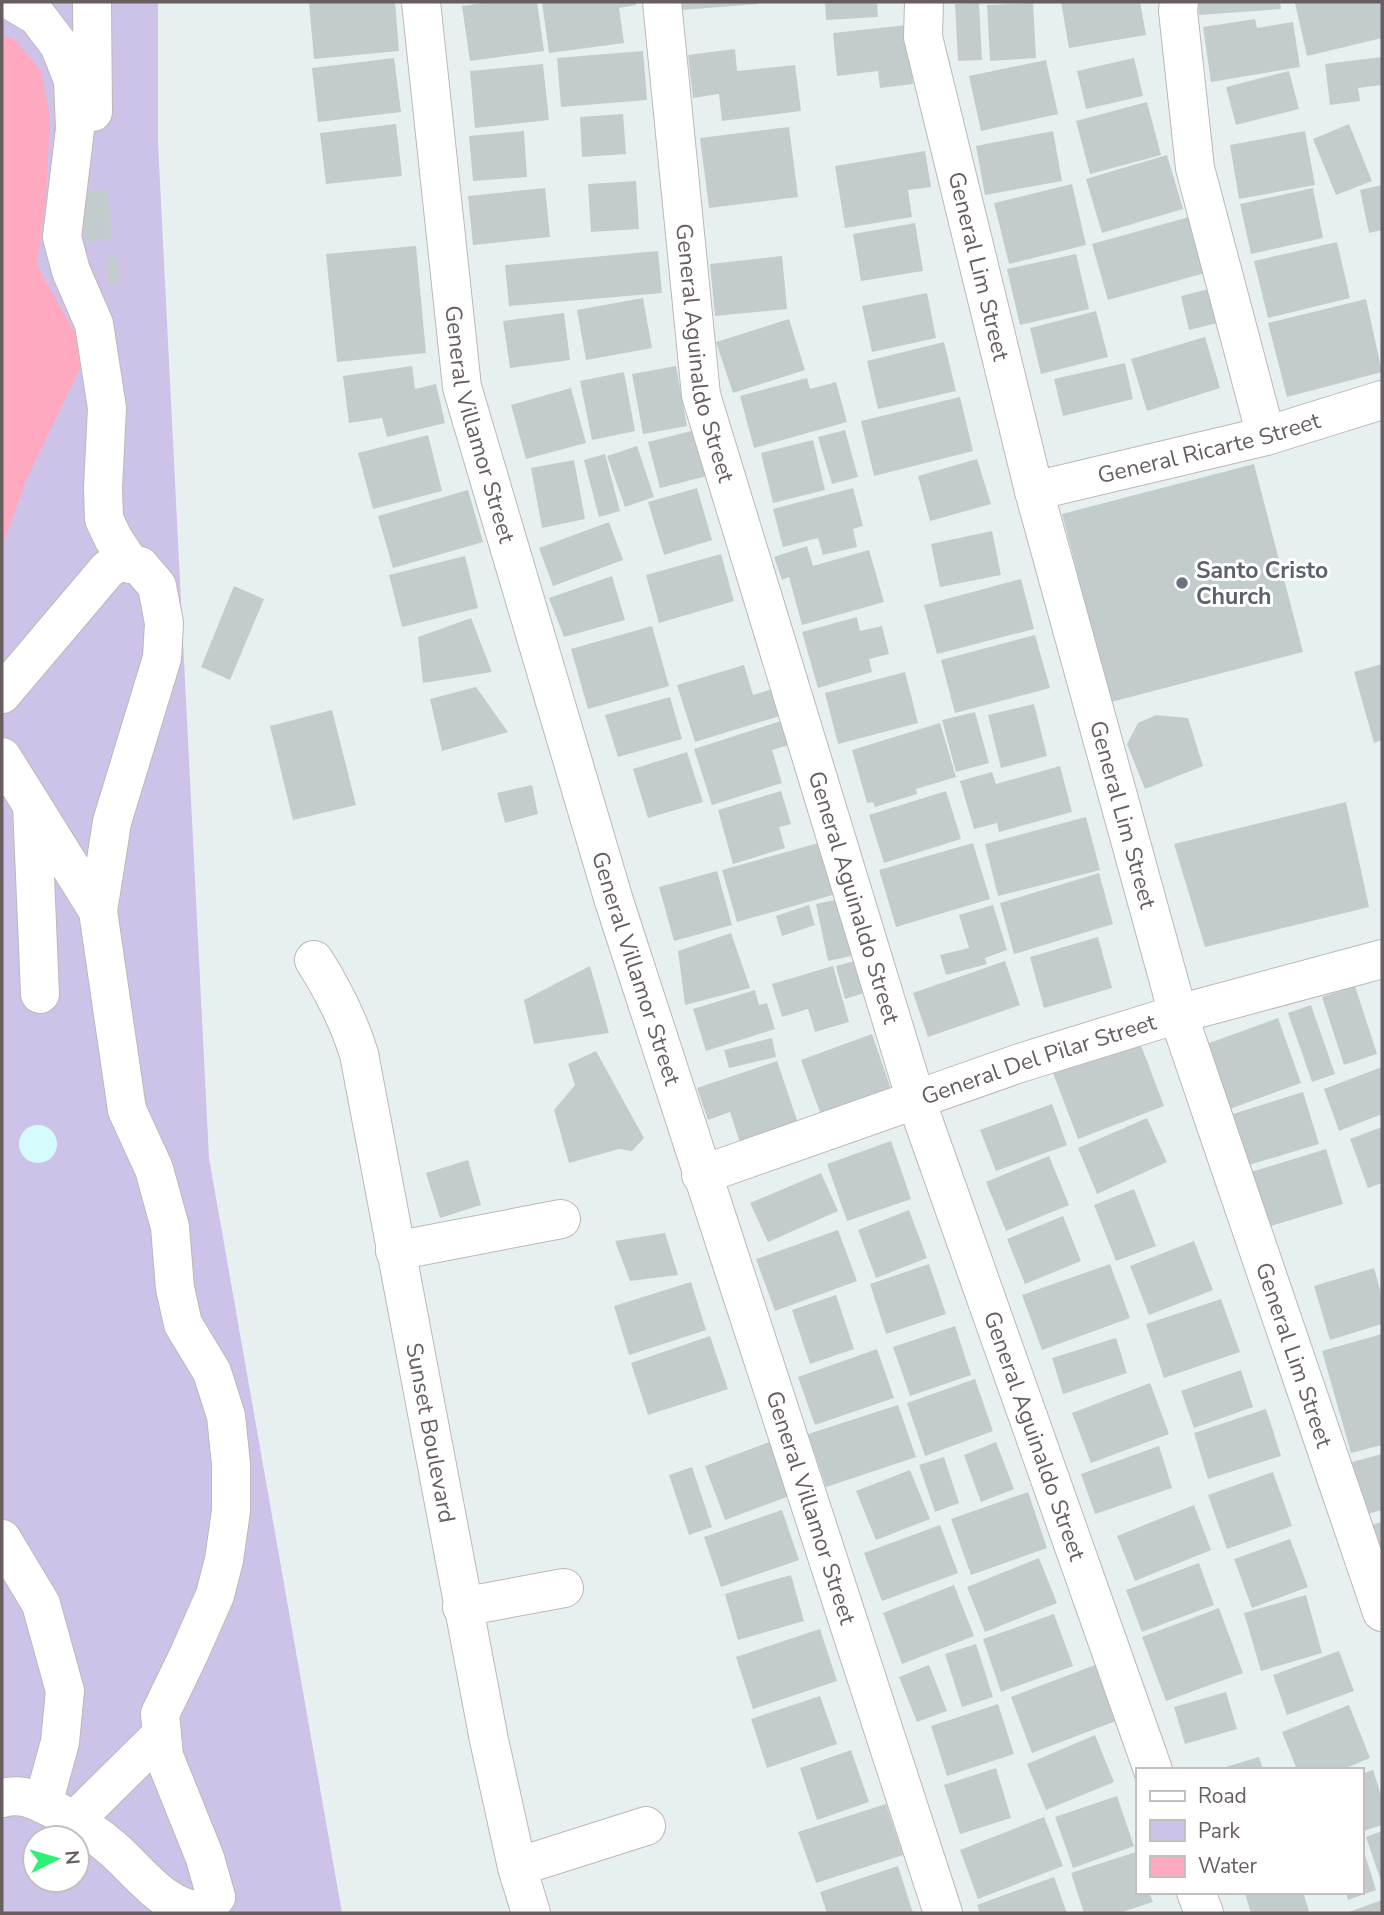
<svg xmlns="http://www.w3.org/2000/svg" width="1384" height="1915" viewBox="0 0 1384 1915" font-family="'Nunito Sans',sans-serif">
<rect width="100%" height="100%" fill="#e7f0f1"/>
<path fill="#cdc3e9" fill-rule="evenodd" d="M2 2H158V143L209 1158 342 1913H2ZM35 1838H77V1880H35Z"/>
<path fill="#d6fbfc" d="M19 1144a19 19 0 1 1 38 0a19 19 0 1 1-38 0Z"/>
<path fill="#ffa9c1" d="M2 36 14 39 41 70 50 117 46 197 37 265 87 354 27 479 2 547Z"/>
<path fill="#c3cccc" d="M309 2H395L399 51 314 59Z
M491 2H537L544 51 470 61 462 6Z
M542 2H636V5L619 8 624 43 549 53Z
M681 2H758V4L682 10Z
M825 2H877L878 17 826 20Z
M1061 2H1140L1146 35 1069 48Z
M1198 2H1280L1281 9 1199 15Z
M1301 2H1382V38L1307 56 1295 3Z
M979 3 982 60 958 61 955 4Z
M1033 3 1036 58 990 61 987 5Z
M1255 19 1257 28 1293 22 1300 67 1211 82 1203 27Z
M907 25 913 84 880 88 878 71 837 76 833 33Z
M735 49 737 71 795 65 801 111 722 121 719 94 693 98 688 55Z
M643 51 647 100 561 107 557 58Z
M1382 57V85L1358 88 1360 101 1330 105 1325 64Z
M394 58 401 112 318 122 312 68Z
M1134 58 1143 96 1086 109 1077 71Z
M1046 60 1058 114 981 131 969 76Z
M543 64 549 120 475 128 470 71Z
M1289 71 1299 109 1236 125 1226 87Z
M1147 102 1161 155 1090 174 1076 121Z
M623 114 626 154 582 157 580 117Z
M396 124 402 176 326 184 320 133Z
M1349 124 1372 181 1336 195 1313 139Z
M789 127 798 197 709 208 700 138Z
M524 131 527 177 473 181 469 136Z
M1053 131 1062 181 985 195 976 146Z
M1305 131 1315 185 1239 199 1230 145Z
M925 151 931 187 908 190 912 217 845 228 835 166Z
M1167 155 1183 209 1102 233 1086 179Z
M636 181 639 229 591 232 588 184Z
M1072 184 1086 245 1009 264 994 203Z
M1382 185V230L1369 233 1360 190Z
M545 188 550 237 473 245 468 196Z
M1313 188 1323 238 1251 254 1240 204Z
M107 190 113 238 86 243 79 192Z
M1189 217 1205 273 1108 300 1092 244Z
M915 223 923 271 861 281 853 234Z
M1337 242 1350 298 1268 318 1254 261Z
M416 246 426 353 337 362 326 254Z
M658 251 662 293 509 306 505 265Z
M1076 254 1089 309 1020 325 1007 269Z
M782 256 787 309 715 316 710 264Z
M106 258H118L119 283 109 285Z
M1209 289 1217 323 1189 330 1181 296Z
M927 293 936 338 872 352 862 306Z
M643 298 652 348 586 360 577 310Z
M1366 299 1382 372 1287 397 1268 323Z
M1096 311 1108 357 1041 374 1030 328Z
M564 313 570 360 510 368 503 321Z
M789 319 805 370 733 393 716 342Z
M1205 337 1220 388 1147 411 1131 359Z
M944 342 956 391 878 409 867 361Z
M1125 363 1133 399 1063 416 1054 379Z
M412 366 415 389 436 384 445 423 387 437 382 418 349 423 343 376Z
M676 366 687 426 643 434 632 374Z
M624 372 635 431 592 440 580 381Z
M807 378 810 389 836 382 847 422 754 448 740 396Z
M571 388 586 443 526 459 511 405Z
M960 397 973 451 874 476 861 421Z
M703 428 715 474 660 488 648 442Z
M845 430 858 477 832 484 818 437Z
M428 435 442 491 373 509 358 453Z
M813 440 825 490 773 503 761 453Z
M637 446 654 497 625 507 607 456Z
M605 454 620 511 599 517 584 460Z
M977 459 991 504 930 521 918 476Z
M574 460 585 519 542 528 531 468Z
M1254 464 1303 652 1111 702 1062 514Z
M697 488 712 540 664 555 648 502Z
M853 488 863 526 853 529 857 547 823 555 818 538 783 547 773 509Z
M468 490 483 542 393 568 378 516Z
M609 522 623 560 553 586 539 548Z
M992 531 1001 575 940 587 931 544Z
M807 546 813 566 869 550 884 602 802 625 789 577 782 580 774 557Z
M721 554 734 601 659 623 646 575Z
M465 556 478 608 402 627 389 575Z
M612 576 625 620 564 637 549 598Z
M1021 579 1034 629 937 654 924 605Z
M234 586 264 599 230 680 201 667Z
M857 617 860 631 882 626 889 654 869 659 872 672 818 688 802 632Z
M471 618 492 672 423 683 418 637Z
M652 626 669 686 588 709 571 649Z
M1035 635 1050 688 955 713 941 660Z
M1382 664V740L1374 743 1354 672Z
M744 665 753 695 775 688 783 715 695 742 677 685Z
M905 672 918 723 838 744 825 693Z
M476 687 508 732 442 751 430 699Z
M670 697 682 739 618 757 605 715Z
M1034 704 1047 756 1001 768 988 715Z
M332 710 356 805 293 820 270 726Z
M975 712 989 763 956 772 942 720Z
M1156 715 1188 718 1203 766 1145 789 1127 744 1138 723Z
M784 720 792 744 772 750 782 783 712 805 694 749Z
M940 723 956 777 916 789 917 794 875 807 873 802 867 803 852 750Z
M687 752 703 802 648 818 633 769Z
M1060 766 1072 812 999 832 997 823 974 829 960 781 992 772 996 784Z
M532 785 538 814 505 823 497 793Z
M781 791 791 824 779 827 785 848 733 864 718 810Z
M946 791 961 839 884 863 869 815Z
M1346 802 1369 907 1205 947 1174 844Z
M1086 817 1100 870 998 896 985 844Z
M822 842 836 894 737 922 722 870Z
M973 843 990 899 896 927 879 870Z
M717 871 732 925 674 941 659 887Z
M1099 873 1113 924 1014 954 1000 903Z
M844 898 856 955 828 961 816 904Z
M809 905 815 925 782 936 776 916Z
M993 905 1007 950 985 958 987 964 946 975 940 955 969 948 959 915Z
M731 933 750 988 685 1005 678 951Z
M1098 937 1112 988 1044 1008 1030 957Z
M862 959 871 991 845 999 836 966Z
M1005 961 1020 1005 928 1037 913 993Z
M590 966 609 1033 534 1044 524 1000Z
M833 966 849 1022 815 1032 808 1009 782 1017 772 984Z
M1355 986 1377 1054 1344 1065 1322 997Z
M755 990 759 1005 767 1003 775 1029 706 1051 693 1009Z
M1311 1005 1335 1074 1312 1082 1288 1013Z
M1278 1018 1301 1083 1227 1110 1204 1045Z
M872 1034 891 1089 821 1115 801 1060Z
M772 1038 776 1057 729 1068 724 1050Z
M1139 1040 1164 1106 1078 1139 1053 1073Z
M596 1051 644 1138 632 1151 619 1149 569 1163 554 1110 575 1085 568 1064Z
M777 1061 798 1123 740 1143 730 1112 708 1120 697 1088Z
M1382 1067V1114L1339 1131 1324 1089Z
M1303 1092 1319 1144 1249 1165 1233 1114Z
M1052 1104 1067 1145 996 1171 980 1130Z
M1147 1118 1167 1162 1097 1194 1078 1148Z
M1382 1127V1183L1368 1188 1350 1139Z
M891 1141 911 1199 847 1221 827 1164Z
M1326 1149 1343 1204 1258 1230 1241 1175Z
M1049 1156 1069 1205 1006 1231 986 1182Z
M468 1160 481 1205 440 1218 426 1173Z
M821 1173 838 1211 768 1242 750 1203Z
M1134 1189 1156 1246 1116 1261 1094 1205Z
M909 1210 927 1258 876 1278 858 1230Z
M1063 1216 1081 1261 1025 1284 1007 1239Z
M838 1230 857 1281 775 1311 756 1259Z
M665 1233 678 1275 630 1281 615 1241Z
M1194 1241 1213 1290 1149 1315 1130 1266Z
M929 1264 946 1314 886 1334 870 1284Z
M1110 1264 1130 1318 1042 1350 1022 1295Z
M1374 1268 1382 1297V1324L1330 1340 1314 1286Z
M691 1282 706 1330 629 1355 614 1306Z
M836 1295 854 1349 810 1364 792 1310Z
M1221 1299 1240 1352 1164 1378 1146 1324Z
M955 1326 971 1375 910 1396 893 1347Z
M1382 1334V1445L1351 1453 1322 1351Z
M710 1336 728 1389 648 1415 631 1363Z
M1116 1338 1127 1373 1063 1394 1052 1358Z
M877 1349 894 1398 815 1425 798 1377Z
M1241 1370 1253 1407 1194 1428 1181 1391Z
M975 1379 993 1431 925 1456 907 1403Z
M1150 1383 1169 1434 1091 1463 1072 1413Z
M898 1405 916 1457 826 1487 808 1434Z
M1266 1409 1281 1456 1208 1479 1194 1433Z
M772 1441 792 1495 725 1520 705 1466Z
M996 1442 1014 1489 981 1502 964 1455Z
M1159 1446 1172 1488 1095 1514 1081 1474Z
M1382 1454V1510L1367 1514 1352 1462Z
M944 1457 959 1503 935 1512 919 1465Z
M692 1467 712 1527 689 1535 669 1475Z
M910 1470 930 1519 876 1540 856 1491Z
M1273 1472 1292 1526 1227 1549 1208 1495Z
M1028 1492 1047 1548 971 1575 951 1519Z
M1194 1505 1211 1550 1135 1581 1117 1536Z
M782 1510 799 1560 721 1587 704 1537Z
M1382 1522V1556L1372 1525Z
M940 1525 958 1573 882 1601 864 1553Z
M1290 1539 1308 1587 1252 1608 1234 1559Z
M1039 1558 1057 1603 985 1632 967 1587Z
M1199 1563 1214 1605 1142 1632 1126 1590Z
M791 1575 804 1621 738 1640 725 1594Z
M954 1585 974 1636 902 1664 883 1613Z
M1306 1595 1322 1653 1261 1671 1244 1613Z
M1219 1608 1243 1673 1166 1701 1142 1637Z
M1054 1614 1073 1666 1001 1692 983 1639Z
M820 1629 837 1681 753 1709 736 1657Z
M976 1644 993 1697 962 1707 945 1654Z
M1339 1651 1354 1691 1287 1715 1273 1675Z
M929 1665 947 1711 917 1722 899 1677Z
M1095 1665 1116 1721 1032 1753 1011 1697Z
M1226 1692 1237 1729 1185 1744 1174 1707Z
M820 1696 837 1744 767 1768 751 1719Z
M998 1704 1014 1754 947 1776 931 1726Z
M1349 1705 1370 1758 1341 1770H1297L1282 1732Z
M1095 1735 1114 1782 1046 1810 1027 1764Z
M851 1750 869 1802 817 1820 800 1768Z
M1259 1757 1263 1770H1219V1769Z
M996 1768 1011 1818 960 1834 944 1785Z
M1373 1770 1382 1798V1825L1361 1832V1774Z
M1117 1796 1134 1846 1073 1868 1055 1817Z
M886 1804 903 1855 816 1883 798 1832Z
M1044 1817 1063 1866 978 1899 960 1850Z
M1382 1831V1884L1366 1837Z
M1362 1845 1376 1890 1348 1900 1346 1892H1361Z
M1136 1852 1137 1892H1149L1153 1902 1119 1913H1084L1071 1873Z
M898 1866 913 1913H827L820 1892Z
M1054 1877 1067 1913H980L977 1905Z
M1250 1892H1303L1309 1911 1302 1913H1251L1245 1894Z
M1382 1900V1913H1346Z"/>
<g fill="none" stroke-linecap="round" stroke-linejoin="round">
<g stroke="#beb7b7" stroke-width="40">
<g id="minor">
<path d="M13 2 37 16 59 45 73 80 75 129 62 237 71 271 94 324 107 408 103 488 104 519 113 538 130 564"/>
<path d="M92 2 93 112"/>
<path id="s1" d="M421 2 462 387 614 901 943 1913"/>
<path id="s2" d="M662 2 701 395 916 1100 1153 1770"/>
<path id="s3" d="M924 2 923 37 1034 491 1178 1014 1382 1612"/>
<path d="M1179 2 1178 11 1195 168 1266 436"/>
<path id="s4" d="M1034 491 1266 436 1382 400"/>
<path d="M2 694 107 570 119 561 140 566 157 586 164 623 162 658 112 822 98 911 127 1110 154 1169 170 1227 175 1288 183 1324 212 1372 226 1416 231 1464V1511L224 1560 215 1595 189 1654 160 1714 164 1756 205 1858 216 1897 203 1910C166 1912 138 1870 112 1848 94 1832 74 1820 53 1809 34 1799 22 1793 2 1798"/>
<path d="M2 757 98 911"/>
<path d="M32 805 40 994"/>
<path id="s5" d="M314 960C333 990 348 1019 359 1054L489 1740 517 1867 531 1913"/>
<path id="s6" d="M701 1175 1020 1063 1178 1014 1382 959"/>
<path d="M395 1251 561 1219"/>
<path d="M2 1539 41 1604 65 1691 60 1742 43 1804"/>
<path d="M462 1607 564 1588"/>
<path d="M75 1820 162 1734"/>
<path d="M517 1867 646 1826"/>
<path d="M1196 1892 1204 1913"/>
</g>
</g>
<use href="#minor" stroke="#fff" stroke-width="38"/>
</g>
<circle fill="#6b7280" stroke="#fff" stroke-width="2.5" cx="1182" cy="583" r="7"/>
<g text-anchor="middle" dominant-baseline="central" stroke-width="6" stroke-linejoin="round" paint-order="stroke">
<g font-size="23" fill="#685e60" stroke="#fff">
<text stroke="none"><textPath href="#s3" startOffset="271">General Lim Street</textPath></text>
<text stroke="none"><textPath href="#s2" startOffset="354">General Aguinaldo Street</textPath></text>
<text stroke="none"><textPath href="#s1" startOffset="427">General Villamor Street</textPath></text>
<text stroke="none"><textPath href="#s4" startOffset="180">General Ricarte Street</textPath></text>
<text stroke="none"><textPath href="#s3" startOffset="838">General Lim Street</textPath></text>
<text stroke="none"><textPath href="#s2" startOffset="920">General Aguinaldo Street</textPath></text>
<text stroke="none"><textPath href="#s1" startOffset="994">General Villamor Street</textPath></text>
<text stroke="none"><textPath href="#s6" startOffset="357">General Del Pilar Street</textPath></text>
<text stroke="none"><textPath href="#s3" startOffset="1405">General Lim Street</textPath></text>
<text stroke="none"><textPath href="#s5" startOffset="490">Sunset Boulevard</textPath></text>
<text stroke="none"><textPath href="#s2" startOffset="1488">General Aguinaldo Street</textPath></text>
<text stroke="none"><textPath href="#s1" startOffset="1561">General Villamor Street</textPath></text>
</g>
<g font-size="23" font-weight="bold" fill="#5b616d" stroke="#fff" text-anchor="start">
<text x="1196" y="570">Santo Cristo<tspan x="1196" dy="26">Church</tspan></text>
</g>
</g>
<rect width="1384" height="1915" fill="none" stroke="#685e60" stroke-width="7"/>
<rect x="1136" y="1768" width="228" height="126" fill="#ffffff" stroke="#c3bfbf" stroke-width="2"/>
<rect x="1150" y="1791" width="35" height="10" fill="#ffffff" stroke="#c3bfbf" stroke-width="2"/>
<text x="1198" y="1803" font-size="21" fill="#685e60">Road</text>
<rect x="1150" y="1820" width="35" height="21" fill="#cdc3e9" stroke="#c3bfbf" stroke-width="2"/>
<text x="1198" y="1838" font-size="21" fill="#685e60">Park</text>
<rect x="1150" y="1856" width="35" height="21" fill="#ffa9c1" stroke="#c3bfbf" stroke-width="2"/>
<text x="1198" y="1873" font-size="21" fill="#685e60">Water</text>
<g transform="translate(56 1859) rotate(85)"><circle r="33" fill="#ffffff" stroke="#c3bfbf" stroke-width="2"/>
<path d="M0-5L12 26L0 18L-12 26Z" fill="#2cf273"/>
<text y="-10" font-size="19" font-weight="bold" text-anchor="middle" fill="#685e60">N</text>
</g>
</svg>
